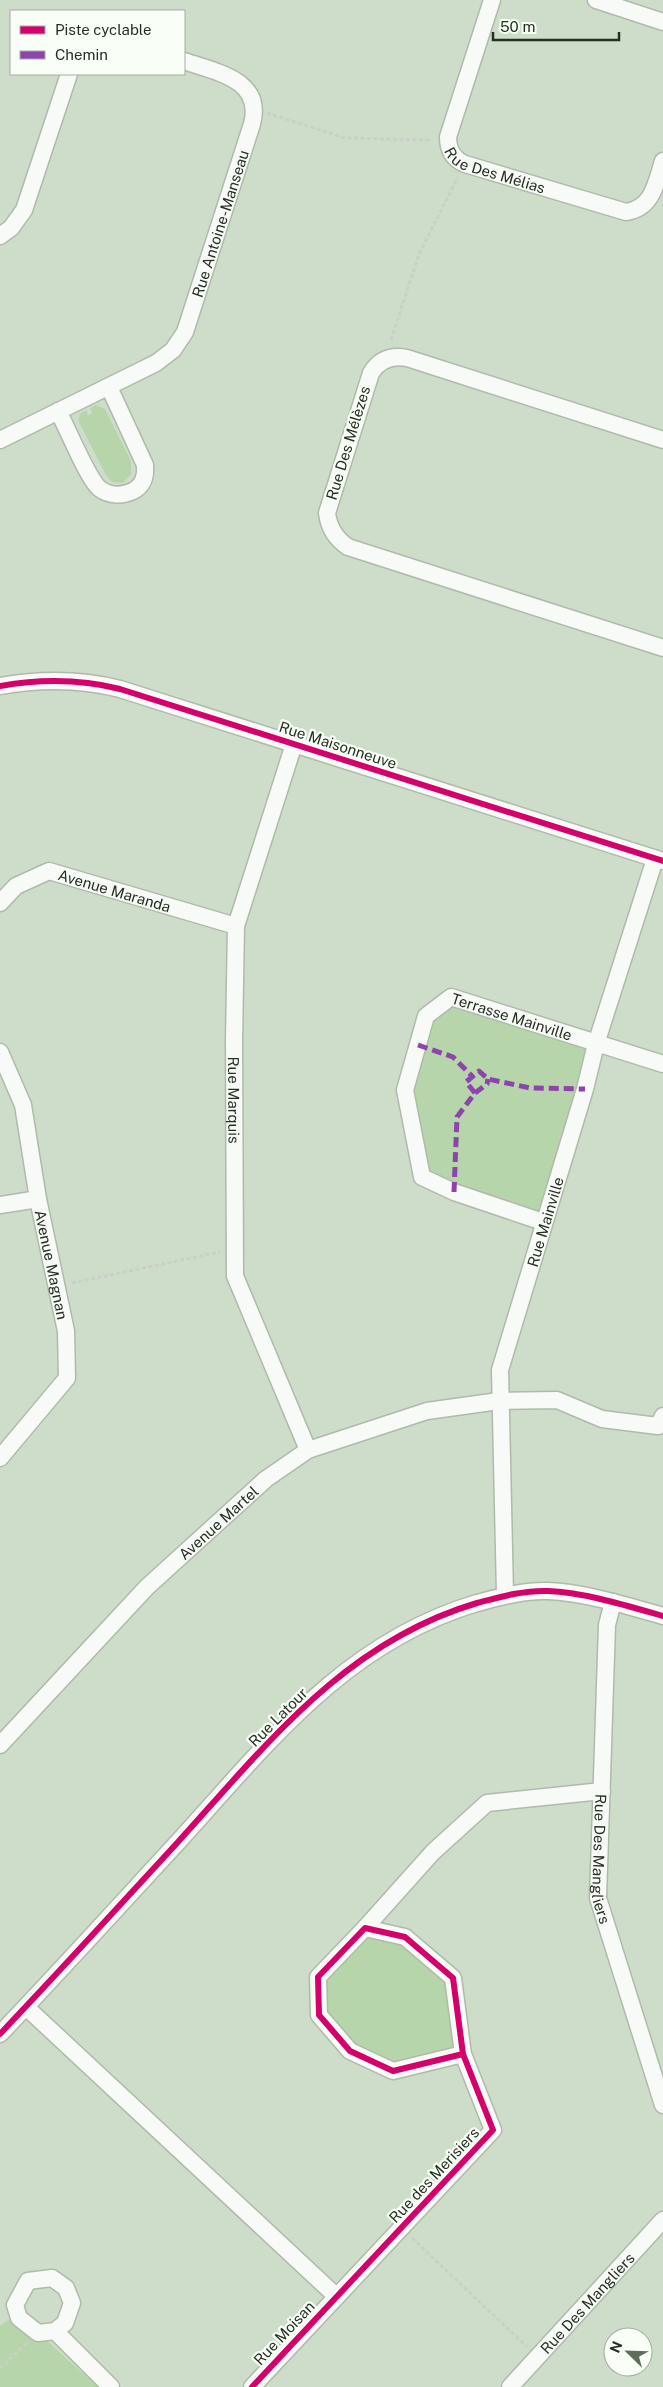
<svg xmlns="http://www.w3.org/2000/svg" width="663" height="2387" viewBox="0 0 663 2387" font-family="'Public Sans',sans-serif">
<rect width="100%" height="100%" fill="#ceddc9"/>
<path fill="#b6d5aa" d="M96 405 105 409 131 461V474L123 483 112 482 106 475 79 422C78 416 80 413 86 410L88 415 92 414 90 408Z
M451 997 596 1044 543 1222 422 1177 405 1090 426 1016Z
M365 1928 405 1937 453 1978 463 2054 393 2071 350 2051 319 2015 318 1977Z
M12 2317 32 2335 46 2340 98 2387H0V2326Z"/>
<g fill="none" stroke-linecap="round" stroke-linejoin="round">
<g stroke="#afbaab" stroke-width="19">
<g id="minor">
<path id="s1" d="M492 0 448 137C448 150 453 159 465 164L626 212C653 208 656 183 663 161"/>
<path d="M596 0 663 22"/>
<path d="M0 236 11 228 24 210 69 74"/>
<path d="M58 411C67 427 88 480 100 489 110 496 122 496 133 491 143 486 146 476 145 465L109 387"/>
<path id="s2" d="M0 440 156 363 173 350 185 332 252 124C264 79 215 72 184 61"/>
<path d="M663 440 407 358C391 355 379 360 371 373L327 513C329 529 336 539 348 547L663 648"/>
<path d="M0 686C40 679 80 679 120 689L663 861"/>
<path id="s3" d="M294 744 236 926 234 1041 235 1276 308 1450"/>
<path id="s4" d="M0 903 16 886 49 871 236 926"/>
<path id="s5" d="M0 1052 23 1105 38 1199 66 1331 67 1378 0 1458"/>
<path d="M0 1205 38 1199"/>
<path id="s6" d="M543 1222 454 1192 422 1177 405 1090 426 1016 451 997 663 1064"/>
<path id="s7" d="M505 1595 500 1370 585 1089 596 1044 655 859"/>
<path id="s8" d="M613 1602 607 1625 598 1898 663 2105"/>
<path id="s9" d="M0 1745 147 1587 266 1479 308 1450 427 1411 499 1401 557 1400 602 1419 658 1426 663 1416"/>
<path d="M365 1928 433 1852 487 1803 602 1791"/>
<path d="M26 2007 336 2296"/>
<path d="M0 2034C60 1971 119 1906 178 1842 267 1744 345 1642 477 1603 500 1597 524 1590 548 1591 583 1592 628 1606 663 1616"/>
<path d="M52 2278 66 2288 72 2303 65 2323 55 2331 38 2333 19 2318 15 2305 28 2281Z"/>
<path d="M55 2331 111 2387"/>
<path d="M252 2387 493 2130 463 2054 453 1978 405 1937 365 1928 318 1977 319 2015 350 2051 393 2071 463 2054"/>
<path id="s10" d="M510 2387 663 2220"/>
</g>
</g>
<path stroke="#cacfc8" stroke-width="3" stroke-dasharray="4 2.5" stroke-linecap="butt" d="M267 113 345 138 432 140
M391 340 419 254 458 177
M72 1283 220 1252
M412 2238 527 2347
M0 2368 27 2343"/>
<use href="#minor" stroke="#f8faf7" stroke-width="16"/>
<path stroke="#8e44ad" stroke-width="5" stroke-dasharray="10 5" stroke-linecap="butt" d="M418 1045 453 1057 472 1076
M475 1093 466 1082 479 1071 488 1079 530 1088 585 1089
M454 1192 457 1117 475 1093 487 1084 488 1079"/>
<g stroke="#f9fff7" stroke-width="9">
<path id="cycleway" d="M0 686C40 679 80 679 120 689L663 861
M0 2034C60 1971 119 1906 178 1842 267 1744 345 1642 477 1603 500 1597 524 1590 548 1591 583 1592 628 1606 663 1616
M252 2387 493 2130 463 2054 453 1978 405 1937 365 1928 318 1977 319 2015 350 2051 393 2071 463 2054"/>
</g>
<use href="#cycleway" stroke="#d6006c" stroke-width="6"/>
</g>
<g text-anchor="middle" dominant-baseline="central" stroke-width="4.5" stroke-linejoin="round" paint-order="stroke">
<g font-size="15" fill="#263022" stroke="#f9fff7">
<text stroke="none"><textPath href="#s1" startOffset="208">Rue Des Mélias</textPath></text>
<text stroke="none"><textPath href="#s2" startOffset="331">Rue Antoine-Manseau</textPath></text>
<text transform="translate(348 443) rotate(-73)">Rue Des Mélèzes</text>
<text transform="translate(338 745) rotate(18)">Rue Maisonneuve</text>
<text stroke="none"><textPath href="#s4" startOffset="128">Avenue Maranda</textPath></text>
<text stroke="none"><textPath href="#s6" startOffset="390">Terrasse Mainville</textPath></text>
<text stroke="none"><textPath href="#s3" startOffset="365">Rue Marquis</textPath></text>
<text stroke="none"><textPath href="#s7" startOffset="380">Rue Mainville</textPath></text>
<text stroke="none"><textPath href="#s5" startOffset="220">Avenue Magnan</textPath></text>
<text stroke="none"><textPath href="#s9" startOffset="312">Avenue Martel</textPath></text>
<text transform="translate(278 1717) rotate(-45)">Rue Latour</text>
<text stroke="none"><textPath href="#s8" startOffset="258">Rue Des Mangliers</textPath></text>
<text transform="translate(434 2175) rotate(-47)">Rue des Merisiers</text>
<text stroke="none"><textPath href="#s10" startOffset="114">Rue Des Mangliers</textPath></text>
<text transform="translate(284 2333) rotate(-47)">Rue Moisan</text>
</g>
</g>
<rect x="10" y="10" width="175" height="65" fill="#f9fff7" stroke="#a5aca2"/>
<rect x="20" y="26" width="25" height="8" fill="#d6006c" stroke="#a5aca2"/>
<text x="55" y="35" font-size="15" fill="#263022">Piste cyclable</text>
<rect x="20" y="51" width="25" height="8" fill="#8e44ad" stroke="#a5aca2"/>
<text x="55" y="60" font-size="15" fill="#263022">Chemin</text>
<g transform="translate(628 2352) rotate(293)"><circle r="24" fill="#f9fff7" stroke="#a5aca2"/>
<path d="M0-4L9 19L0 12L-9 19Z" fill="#616d5c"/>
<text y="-8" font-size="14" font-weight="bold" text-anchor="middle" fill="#263022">N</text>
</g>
<path d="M493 32v8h126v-8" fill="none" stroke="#263022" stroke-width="2.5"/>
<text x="500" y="32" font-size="15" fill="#263022" stroke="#f9fff7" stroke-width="4" paint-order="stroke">50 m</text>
</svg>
